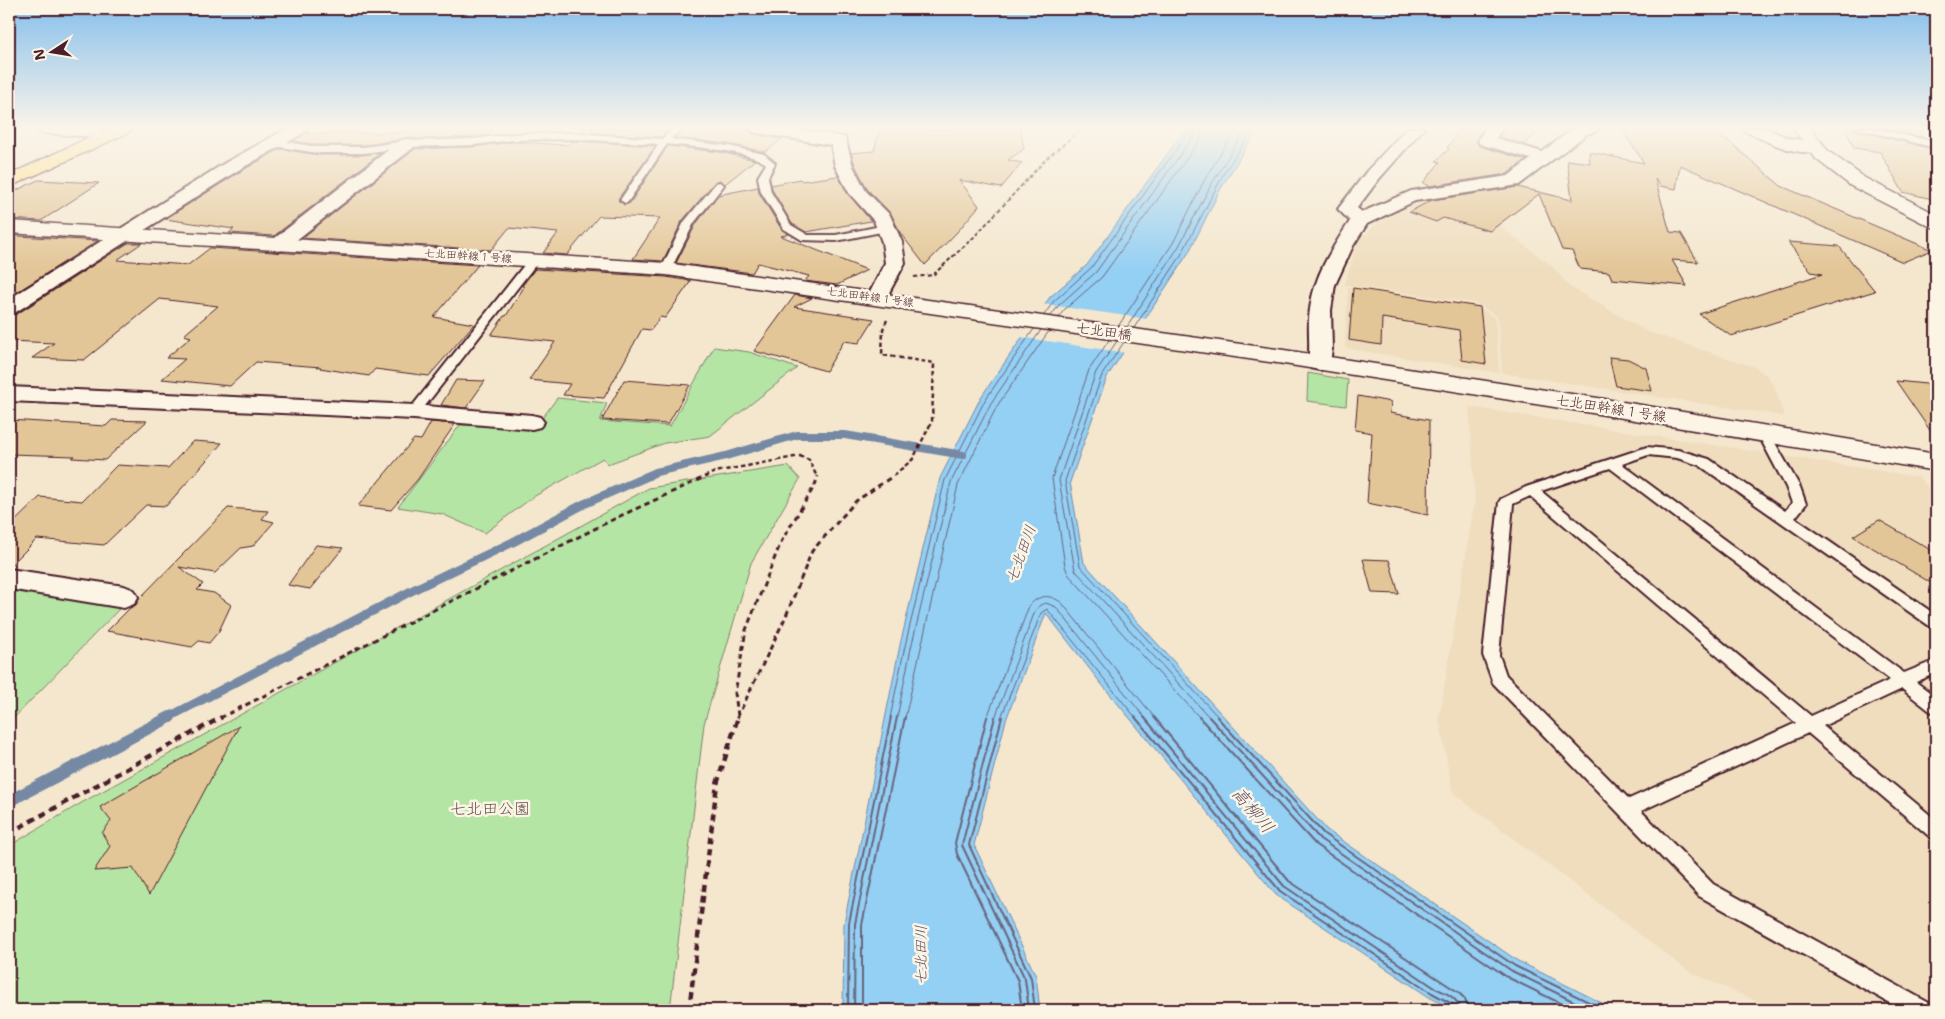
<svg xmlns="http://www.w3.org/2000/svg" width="1945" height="1019" viewBox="0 0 1945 1019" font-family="'Shantell Sans','Klee One',sans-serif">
<rect width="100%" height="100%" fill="#f4e7ce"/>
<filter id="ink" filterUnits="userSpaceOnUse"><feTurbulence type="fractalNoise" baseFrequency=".02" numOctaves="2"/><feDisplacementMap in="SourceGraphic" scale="10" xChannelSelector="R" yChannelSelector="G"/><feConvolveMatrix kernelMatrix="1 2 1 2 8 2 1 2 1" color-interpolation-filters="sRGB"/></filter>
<g filter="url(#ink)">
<path fill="#efddbe" d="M1425 196 1453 209 1493 221 1553 267 1570 287 1648 332 1755 367 1767 376 1775 388 1784 416 1502 373 1498 317 1476 303 1345 285 1356 244 1380 220Z
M1348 287 1476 305 1495 318 1499 373 1345 348Z
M1469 407 1919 477 1936 496V1010H1776L1688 971 1453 793 1439 719 1475 499Z"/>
<path fill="#b4e5a4" stroke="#7f8268" d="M714 347 749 352 797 368 710 436 665 443 608 464 603 458 533 497 485 533 442 514 398 507 460 425 535 428 557 398 607 403 600 421 670 426Z
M1308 373 1348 380 1346 406 1307 401Z
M788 466 800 479 751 563 704 724 670 1010H9V846L83 802 649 488Z
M9 589 120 608 9 723Z"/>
<path fill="#94cff4" stroke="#7689a4" d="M1186 128H1261L1250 141 1220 190 1189 252 1107 377 1070 482 1084 563 1327 830 1518 961 1616 1010H1453L1429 997 1276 895 1099 681 1046 613 1006 720 974 845 1036 976 1040 1010H843L844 923 900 645 940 478 981 397 1050 297 1087 265Z"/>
<path fill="#f4e7ce" d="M1042 304 1148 319 1126 353 1020 337Z"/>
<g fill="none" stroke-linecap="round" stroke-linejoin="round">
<path stroke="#68657b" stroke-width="1" d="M1044 315 1054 301 1091 268 1188 133 1189 128
M1051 316 1059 305 1096 272 1193 137 1195 128
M1059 317 1064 310 1102 277 1200 140 1203 128
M1119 325 1173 243 1204 181 1236 128
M1127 327 1179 246 1211 185 1246 128
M1134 328 1180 257 1225 171 1254 128
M1109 340 1089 370 1052 478 1065 566 1068 574 1200 718
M1117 341 1096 372 1059 480 1075 570 1210 718
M1124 342 1102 375 1065 481 1080 566 1219 718
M890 718 905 646 945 480 985 400 1034 329
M897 718 911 648 951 482 991 403 1041 330
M905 718 958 485 997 406 1049 331
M987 718 1029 606C1039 594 1050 594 1062 603L1155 718
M995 718 1035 611 1040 605 1046 603 1056 607 1145 718
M1001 718 1041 613 1047 609 1136 718"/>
<path stroke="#68657b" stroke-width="2" d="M987 717 955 843 957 854 1018 981 1022 1010
M995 717 962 845 1025 979 1029 1010
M1002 717 969 845 1031 978 1035 1010
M1135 717 1280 891 1432 993 1452 1004 1454 1010
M1144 717 1284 886 1435 988C1446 993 1457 997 1461 1010
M1154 717 1289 881 1458 992 1465 999 1468 1010
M1199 717 1316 845 1507 977 1574 1010
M1209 717 1320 839 1512 971 1591 1010
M1217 717 1324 834 1515 966 1605 1010
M848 1010 849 923 891 717
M854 1010 855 924 897 717
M862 1010V925L905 717"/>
<path stroke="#7689a4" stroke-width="8" d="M645 477 656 472 726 456 797 435H845L963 455"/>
<path stroke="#7689a4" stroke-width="9" d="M167 718 417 588 513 542 584 504 648 476"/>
<path stroke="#7689a4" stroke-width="12" d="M9 801 170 717"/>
</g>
<path fill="#e3c697" stroke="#4a1f2b" d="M582 128H670L661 137 580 132Z
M684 128H748L751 133 757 135 782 139 765 152 728 144 675 138Z
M880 128 955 130V128H1020L1024 149 1008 160 1022 163 1001 188 959 180 979 206 958 231 925 265 901 234 891 214 868 190 855 165 851 153 874 151Z
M1462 128H1483L1476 139 1479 146 1526 160 1507 174 1430 186 1423 183 1440 162 1436 161 1449 149 1447 148Z
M1505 128H1542L1524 145 1499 137Z
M1621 128H1713L1781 186 1932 250 1903 262 1680 165 1676 189 1660 186 1655 179 1670 232 1681 233 1698 262 1672 260 1687 286 1612 279 1609 272 1580 269 1572 251 1562 250 1539 194 1490 231 1443 218 1436 222 1409 212 1432 200 1518 187 1572 200 1567 160 1590 163 1589 152 1644 163Z
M1845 128H1853L1936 150V200L1903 192 1880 152 1854 148Z
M1883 128H1904L1920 133 1921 136 1929 139Z
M432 129 493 130 488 135 473 137 414 139 407 137 397 140 364 145H318L293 141 305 134 408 132Z
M573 141 656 146 618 199 624 205 630 203 668 146 719 152 755 160 725 184 720 180 715 182 682 221 663 261 633 259 660 218 599 216 567 255 543 253 558 233 509 228 491 250 302 238 415 149 473 147 512 142 568 145Z
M280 149 318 155H364L382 152 274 236 229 233 234 229 165 219 238 173Z
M838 176 848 194 871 221 806 232 792 224 773 191 771 185 800 179 802 181Z
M38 180 99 183 41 221 9 219V194Z
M758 187 759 193 782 230 789 234 781 236 867 270 837 285 805 281 809 276 758 263 752 273 676 263 696 224 718 195Z
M9 235 19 236 98 241 9 297Z
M1788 242 1839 246 1875 291 1731 336 1699 314 1822 274 1811 272Z
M128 243H142L117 260 188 265 210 248 478 265 434 317 474 324 429 376 375 369 369 376 320 368 321 367 256 362 230 386 162 379 185 359 166 358 191 337 184 335 218 306 160 299 84 360 32 358 54 343 9 341V316L17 314Z
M535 269 666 277 691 281 665 318 660 317 651 330 642 329 604 398 563 395 570 384 529 380 555 342 491 335 504 316H506L524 287 522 286Z
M1353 288 1480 307 1486 364 1462 360 1459 330 1382 318 1381 345 1349 340Z
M795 295 812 298 794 307 874 319 859 343 844 341 826 371 754 351Z
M1609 357 1628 359 1646 368 1652 391 1616 386Z
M456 380 485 381 466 408 441 405Z
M624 380 690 385 668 424 602 420Z
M1896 381 1936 385V439Z
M1358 396 1391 402 1390 413 1429 420 1428 515 1367 503 1372 433 1355 430Z
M9 420 106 426 112 420 147 421 105 460 72 458 75 456 9 454Z
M431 422 455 424 418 479 391 510 358 506 414 439 421 440Z
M193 441 222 443 166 506 146 505 104 545 37 539 9 567V527L40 497 82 501 117 465 168 468Z
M228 508 268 511 262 519 274 522 253 546 241 548 215 573 179 567 203 584 197 590 214 593 231 605 219 631 209 643 199 641 192 647 107 631 130 608 136 605 140 598Z
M1879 520 1936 553V586L1853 536Z
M316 545 343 548 310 589 288 585Z
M1363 559 1389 560 1399 594 1372 593Z
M239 726 149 895 133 868 94 871 110 846 102 833 111 821 100 807Z"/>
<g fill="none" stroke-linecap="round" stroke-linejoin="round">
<g stroke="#4a1f2b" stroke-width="4">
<path id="service" d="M673 128H682L671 139 728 146 764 154 775 163 768 177 771 192 791 225 808 235H836L886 225 891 228 886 231 836 241 802 240 784 229 761 192 758 177 766 164C752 151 688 146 667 144L628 202 625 203 620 200 659 144 573 139 512 140 473 145 407 147 364 153H318L274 146 270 143 274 140 318 147H364L407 141 473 139 512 134 573 133 662 139Z
M1855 128H1872L1936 142V148Z
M719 182 724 185 694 223 671 269 666 272 662 271 661 269 684 222 716 183Z
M533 258 537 259 538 261 537 263 418 415H410L408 412 410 409 529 259Z
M1764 430 1770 434 1800 487 1806 504 1795 518 1936 615V629L1931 627 1699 465 1677 458 1648 455 1622 464 1904 673 1936 660V673L1916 682 1936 697V713L1930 711 1902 689 1823 726 1936 820V839L1930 837 1808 733 1641 811 1713 884 1929 1003 1932 1010H1902L1699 896 1493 683 1483 655 1499 502 1501 499 1526 487 1647 447 1678 450 1709 459 1785 511 1792 503 1786 487 1758 434ZM1610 468 1890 680 1811 716 1541 491ZM1530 496 1796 723 1629 799 1506 675 1499 655 1513 504Z"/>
</g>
<g stroke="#4a1f2b" stroke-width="4">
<path id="minor" d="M35 128H99L102 132 100 135 94 137 43 133 37 131Z
M288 128H309L307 131 237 171 16 312 9 314V299L225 163Z
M750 128H791L845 137 853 166 866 191 890 215 902 242 905 263 884 302 877 304 870 302 867 298 885 263 882 242 874 221 849 193 835 166 831 145 758 133 752 131Z
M1407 128H1424L1379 179 1357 208 1362 212 1411 191 1508 176 1531 159 1480 144 1478 140 1486 128H1503L1496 138 1542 152 1574 128H1598L1596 131 1587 134 1519 185 1415 201 1367 224 1353 246 1335 285 1331 310 1332 349 1330 363 1327 368 1319 370 1311 368 1308 363C1311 345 1307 327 1310 309 1314 276 1332 248 1350 221L1338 209 1367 171Z
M1743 128H1765L1788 138 1822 143 1824 147 1822 151C1796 157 1768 142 1745 131Z
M407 139 413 140 415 144 413 148 285 249 278 251 271 249 268 245 271 241 401 140Z
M9 387 414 405 532 415 540 417 544 422 540 427 532 429 414 419 9 401Z
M9 569 124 586 134 590 138 597 134 604 124 608 9 589Z"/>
</g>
<g stroke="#4a1f2b" stroke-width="3">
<path id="tertiary" d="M1793 128H1810L1828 151 1865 178 1936 214V228L1929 226 1851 186 1816 159Z
M9 221 666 263 1284 350 1617 401 1936 454V471L1617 417 1284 364 666 275 9 233Z"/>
</g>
<g stroke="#4a1f2b" stroke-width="3">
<path id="primary" d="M109 128H132L130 132 9 187V175Z"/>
</g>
<path stroke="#4a1f2b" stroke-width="2" stroke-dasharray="4 2.5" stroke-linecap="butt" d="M914 277 933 275 974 237 1047 158 1083 128"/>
<path stroke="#4a1f2b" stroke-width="2.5" stroke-dasharray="4.5 3" stroke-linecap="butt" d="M887 320 883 329 882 355 934 363 932 421 913 459 892 477
M704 477 715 472 800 456 809 460 817 477"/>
<path stroke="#4a1f2b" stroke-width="3" stroke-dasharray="5.5 4" stroke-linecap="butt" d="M738 716 735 693 746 630 781 542 815 485 818 476
M220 718 618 517 707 476
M737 718 786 616 812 551 856 501 893 476"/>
<path stroke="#4a1f2b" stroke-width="4.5" stroke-dasharray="7 5" stroke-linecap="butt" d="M9 833 222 717
M689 1010 717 784 738 717"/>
<use href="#service" fill="#fcf5e5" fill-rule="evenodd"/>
<use href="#minor" fill="#fcf5e5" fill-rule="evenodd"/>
<use href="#tertiary" fill="#fcf5e5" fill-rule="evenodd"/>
<use href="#primary" fill="#fedf80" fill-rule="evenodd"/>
</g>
</g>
<linearGradient id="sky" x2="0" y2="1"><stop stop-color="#86bfed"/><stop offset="0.47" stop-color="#faf4e9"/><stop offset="1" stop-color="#faf4e9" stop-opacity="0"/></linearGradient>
<rect width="1945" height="271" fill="url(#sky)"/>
<g text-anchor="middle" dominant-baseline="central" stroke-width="5" stroke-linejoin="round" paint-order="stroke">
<g font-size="11" fill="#4a1f2b" stroke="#fcf5e5">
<text transform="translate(468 256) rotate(4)">七北田幹線１号線</text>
<text transform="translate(870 297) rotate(8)">七北田幹線１号線</text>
</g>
<g font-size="14" fill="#4a1f2b" stroke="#fcf5e5">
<text transform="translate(1104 331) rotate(8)">七北田橋</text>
<text transform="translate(1611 408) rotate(9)">七北田幹線１号線</text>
</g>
<g font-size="15" font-style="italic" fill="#605467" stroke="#fcf5e5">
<text transform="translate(1021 554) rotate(-70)">七北田川</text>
<text transform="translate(921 955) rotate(-90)">七北田川</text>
</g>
<g font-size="16" fill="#645049" stroke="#fcf5e5">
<text x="490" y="808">七北田公園</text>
</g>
<g font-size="18" font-style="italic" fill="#605467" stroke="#fcf5e5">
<text transform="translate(1253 810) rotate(50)">高柳川</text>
</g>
</g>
<rect width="1945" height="1019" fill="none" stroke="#fcf5e5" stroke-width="30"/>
<rect x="15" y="15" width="1915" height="989" fill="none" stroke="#4a1f2b" stroke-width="2" filter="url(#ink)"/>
<g transform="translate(52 52) rotate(258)" stroke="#fcf5e5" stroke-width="4" paint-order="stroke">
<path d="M0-4L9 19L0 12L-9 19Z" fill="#4a1f2b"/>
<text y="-8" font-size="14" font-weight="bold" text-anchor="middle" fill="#4a1f2b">N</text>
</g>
</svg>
